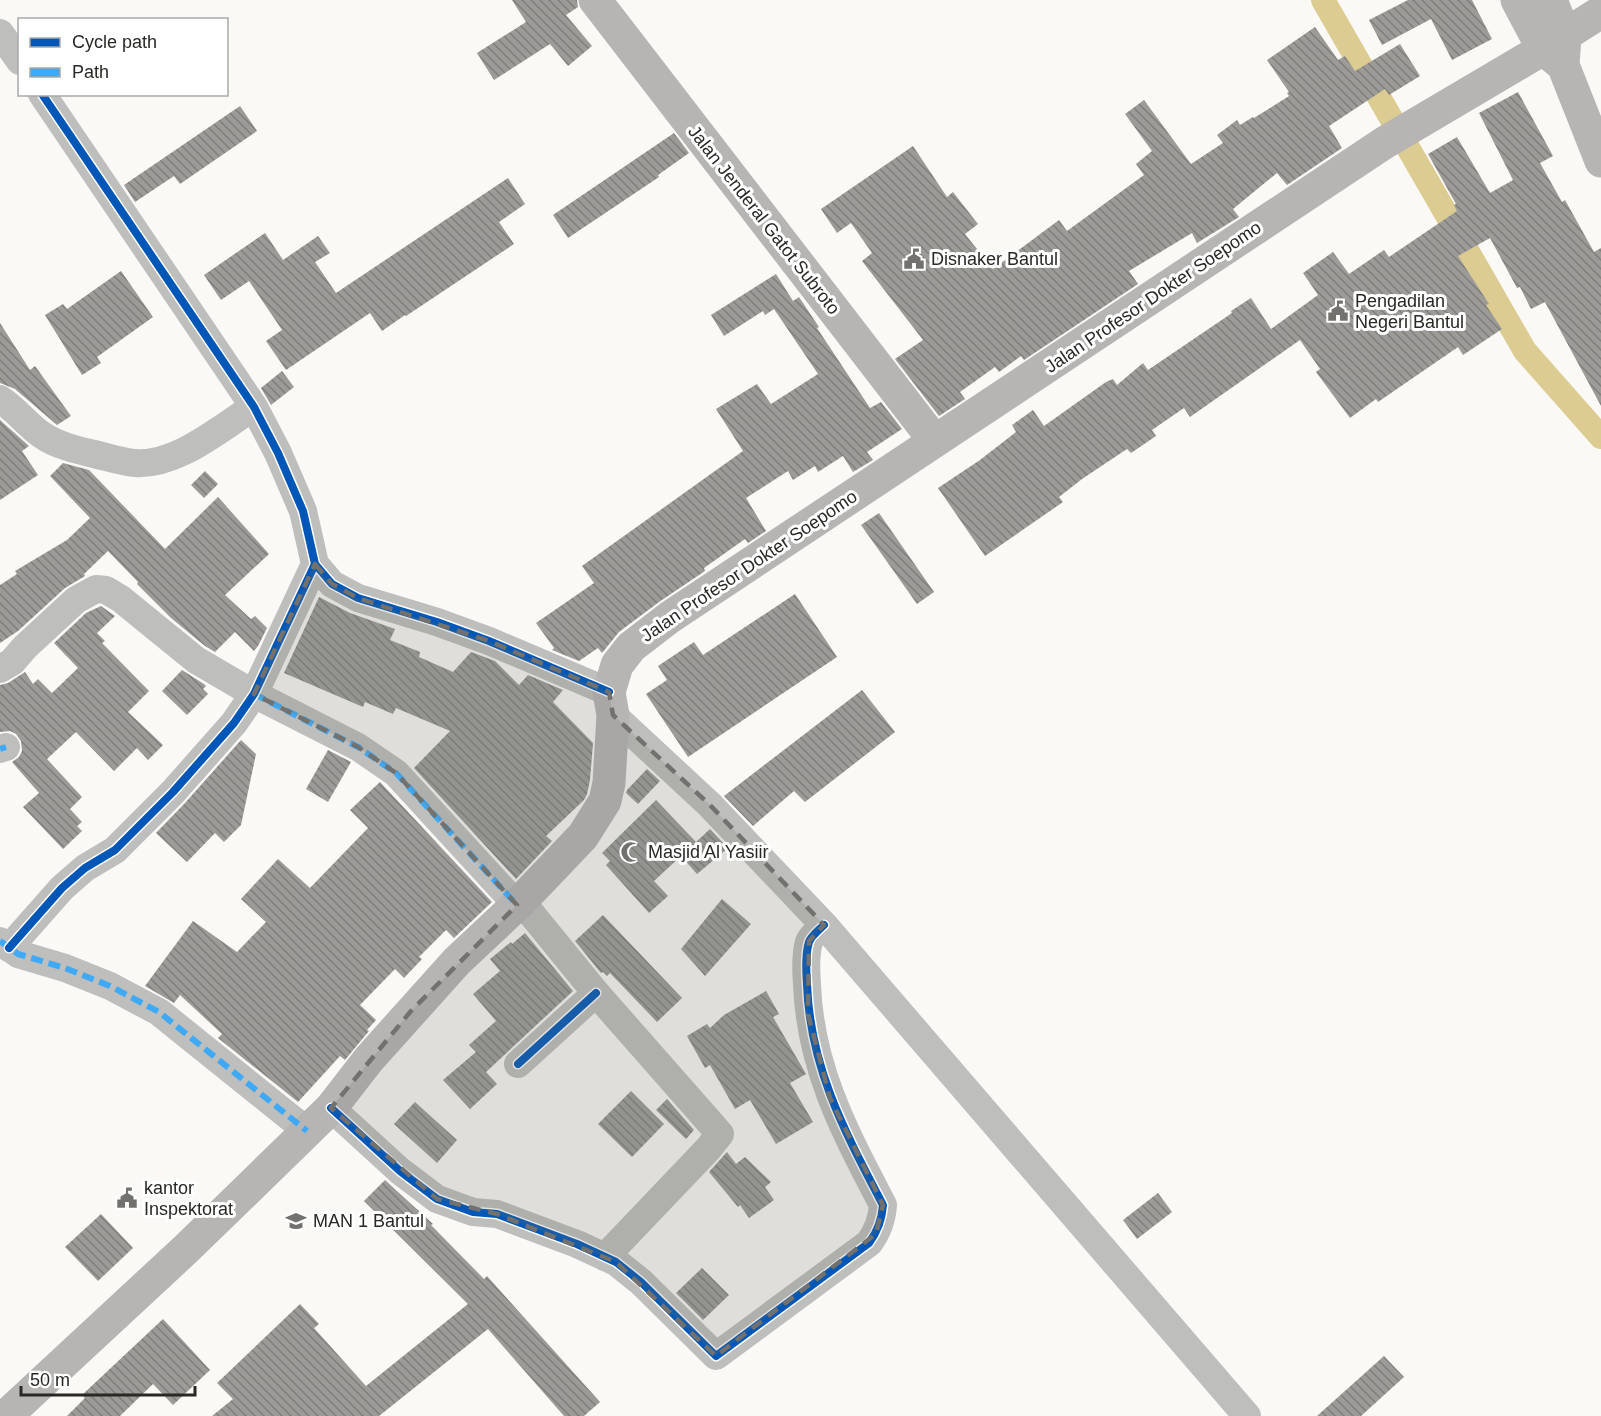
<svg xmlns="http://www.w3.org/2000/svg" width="1601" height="1416" viewBox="0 0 1601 1416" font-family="Helvetica,sans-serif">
<defs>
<pattern id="building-back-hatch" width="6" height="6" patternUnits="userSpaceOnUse" patternTransform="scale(1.5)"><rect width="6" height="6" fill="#9c9b98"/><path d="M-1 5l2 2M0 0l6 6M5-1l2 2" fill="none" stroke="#7f7e7c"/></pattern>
</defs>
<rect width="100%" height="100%" fill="#faf9f5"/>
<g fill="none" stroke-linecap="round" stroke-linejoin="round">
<path stroke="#dccc91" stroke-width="24" d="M1323 0 1525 351 1601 437"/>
</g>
<path fill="url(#building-back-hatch)" d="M512 0H577L578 7 566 15 592 46 568 66 550 44 494 80 477 53 526 22Z
M1408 0H1472L1492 39 1452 60 1431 19 1382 45 1369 20Z
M1315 27 1338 60 1345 56 1355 71 1400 44 1420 76 1389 95 1385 89 1329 126 1342 148 1287 185 1277 173 1233 209 1239 217 1197 243 1192 233 1129 271 1138 284 1024 360 1021 356 999 372 995 367 960 392 965 399 939 416 895 359 923 340 862 261 872 253 851 223 837 233 821 209 913 146 947 197 953 192 978 224 965 234 993 269 1059 220 1067 231 1144 175 1136 164 1152 151 1125 114 1144 100 1191 164 1223 143 1217 135 1237 120 1240 125 1253 117 1254 118 1289 96 1287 93 1289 92 1267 60Z
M1518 92 1553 156 1540 163 1562 202 1565 200 1594 252 1601 248V406L1545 302 1531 309 1520 287 1517 288 1490 238 1458 256 1489 304 1486 305 1502 329 1463 355 1458 347 1378 402 1376 399 1350 418 1316 372 1320 369 1300 340 1190 417 1184 408 1152 430 1156 436 1131 453 1127 449 1082 479 1059 497 1063 502 985 556 938 488 980 460 1016 432 1012 425 1033 410 1044 426 1106 382 1113 379 1117 385 1143 363 1148 370 1232 313 1231 311 1251 298 1271 329 1318 295 1303 273 1333 252 1349 274 1384 250 1389 257 1457 211 1454 205 1456 204 1428 154 1457 137 1490 193 1513 180 1479 113Z
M240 106 257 131 180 184 174 176 135 202 124 185Z
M674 133 689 153 658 175 659 177 568 238 553 215Z
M508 178 525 204 499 222 514 244 406 316 405 315 382 331 370 313 286 370 266 341 282 330 249 281 221 300 204 275 265 233 283 260 318 236 330 253 315 262 336 293Z
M121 271 153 317 97 357 101 363 82 375 45 315 63 304 67 309Z
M776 274 793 301 799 297 819 327 817 328 870 408 881 402 902 429 867 452 873 460 853 472 843 456 818 472 815 466 793 480 788 471 746 498 766 531 748 543 745 539 704 568 705 571 659 602 619 632 602 653 598 648 579 661 552 650 554 648 536 623 594 583 582 566 743 451 716 409 757 384 771 404 818 374 774 309 765 315 763 311 724 336 711 315Z
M0 323 30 370 35 366 71 416 57 425 15 389 0 383Z
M282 371 294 387 271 405 261 388Z
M0 420 29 446 22 451 38 475 0 500Z
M63 463 89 470 165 549 218 497 269 554 225 595 251 619 255 616 267 628 258 646 254 651 235 632 215 652 205 646 171 618 137 584 138 582 108 551 84 574 85 576 65 588 18 631 0 643V585L17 574 15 571 67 540 90 518 50 476Z
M205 471 218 484 204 498 191 485Z
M879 513 934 592 917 604 861 525Z
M795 594 837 657 688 757 646 694 667 680 658 666 694 642 703 655Z
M319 597 350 613 395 629 390 640 420 652 419 657 453 672 471 652 495 661 519 685 528 675 563 690 553 702 593 743 590 780 587 794 584 800 546 836 552 841 516 879 414 768 450 731 396 708 393 714 365 702 363 707 284 673Z
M101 606 115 616 97 633 105 641 102 643 149 691 128 712 163 745 148 760 137 748 114 771 76 732 47 759 82 797 70 809 82 822 77 826 82 831 63 849 23 807 39 793 12 762 19 757 22 751 21 741 16 734 10 731 0 732V685L8 683 25 672 33 684 38 679 52 693 78 668 54 643 86 613Z
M182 670 204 684 206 686 203 689 208 694 187 715 162 691Z
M862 690 895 732 805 802 794 791 753 826 724 796Z
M241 740 256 754 241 825 224 842 215 833 187 862 156 833 185 803Z
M328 750 351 762 328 802 306 789Z
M647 769 660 781 638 804 626 793 627 790Z
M380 782 492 902 454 938 446 930 419 957 422 959 404 978 395 969 360 1005 376 1020 367 1030 369 1031 345 1060 340 1056 298 1102 218 1038 222 1034 180 995 174 1003 145 986 193 921 237 952 266 922 241 899 278 859 310 888 368 828 350 810Z
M656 800 696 842 710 829 728 848 697 874 681 856 654 881 668 896 649 913 606 865 610 861 602 853Z
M722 899 751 924 705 976 681 949Z
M603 915 682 998 657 1022 610 973 607 976 603 972 601 973 575 941Z
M525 933 573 991 486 1072 497 1084 470 1109 443 1080 476 1052 469 1045 496 1021 473 994 500 971 490 959 511 942 512 944Z
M766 991 779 1014 773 1017 806 1074 790 1083 813 1122 776 1144 750 1100 735 1109 710 1065 705 1068 687 1036 707 1024 710 1028 724 1015Z
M631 1091 664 1124 632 1157 598 1124Z
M667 1099 694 1130 686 1139 656 1110Z
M415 1102 457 1140 437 1163 394 1124Z
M727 1152 736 1164 745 1157 771 1182 765 1187 774 1200 749 1218 740 1205 738 1207 709 1172Z
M385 1180 433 1224 431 1225 484 1279 487 1276 600 1402 584 1416H564L488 1329 379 1416H212L233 1399 217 1383 300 1304 319 1324 314 1328 366 1386 468 1304 364 1201Z
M1158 1193 1172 1212 1137 1239 1123 1220Z
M101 1214 133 1248 98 1281 65 1247Z
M702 1268 729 1295 703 1320 676 1293Z
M163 1319 210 1370 173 1405 153 1384 120 1416H67L85 1398 82 1395Z
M1384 1356 1404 1377 1361 1416H1317Z"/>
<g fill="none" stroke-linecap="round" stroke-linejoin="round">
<path stroke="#bebebc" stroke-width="28" d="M0 33 20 61
M42 94 254 407 278 453 303 511 315 564 332 584 358 598 437 622 489 641 609 692
M0 399C16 409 27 425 42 435 56 445 77 450 94 454 107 457 121 462 135 463 177 466 220 428 254 407
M0 669 12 662 25 647 76 600 96 589 106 590 121 599 196 660 254 694 358 747 396 773 517 905
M613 715 710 805 824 925 1247 1416
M0 749 6 747
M521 901 596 993 720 1134 708 1149 605 1257
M0 941 18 954 65 968 110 986 159 1012 307 1131
M9 948 62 888 85 868 115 850 173 792 234 723 254 694 315 564
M518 1064 596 993
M331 1108 400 1171 437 1199 473 1212 497 1214 577 1244 616 1262 641 1282 716 1356 869 1243C878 1231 882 1220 883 1205 845 1132 810 1068 807 984 806 971 805 955 809 942 811 936 819 930 824 925"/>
<path stroke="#b6b5b3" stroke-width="33" d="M595 0 934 440
M1517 0 1543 49 1559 62
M1551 0 1565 36 1563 65 1601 161
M6 1416 186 1249 331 1108 369 1059 457 961 521 901 583 836 605 801 609 783 613 715 609 692 617 665 631 647 670 617 1384 143 1543 49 1601 12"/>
<path stroke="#3fa9f5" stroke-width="6" stroke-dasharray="12 6" stroke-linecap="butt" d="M254 694 358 747 396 773 517 905
M0 749 6 747
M0 941 18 954 65 968 110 986 159 1012 307 1131"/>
<g stroke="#fff" stroke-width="11">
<path id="cycleway" d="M42 94 254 407 278 453 303 511 315 564 332 584 358 598 437 622 489 641 609 692
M9 948 62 888 85 868 115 850 173 792 234 723 254 694 315 564
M518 1064 596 993
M331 1108 400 1171 437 1199 473 1212 497 1214 577 1244 616 1262 641 1282 716 1356 869 1243C878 1231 882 1220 883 1205 845 1132 810 1068 807 984 806 971 805 955 809 942 811 936 819 930 824 925"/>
</g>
<use href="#cycleway" stroke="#0057b8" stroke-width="8"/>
</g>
<path fill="#72716e" fill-opacity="0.2" stroke="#72716e" stroke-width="4.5" stroke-dasharray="12 8" stroke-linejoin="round" d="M315 564 332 584 358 598 489 641 609 692 613 715 710 805 824 925 809 941 808 1014 830 1098 883 1205 876 1234 716 1356 616 1262 497 1214 437 1199 331 1108 411 1011 517 905 396 773 358 747 254 694Z"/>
<defs>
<g id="civic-bare" transform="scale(1.62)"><path d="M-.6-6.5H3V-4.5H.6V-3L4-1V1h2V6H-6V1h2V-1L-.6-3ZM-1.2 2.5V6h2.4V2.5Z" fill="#72716e" stroke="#fff" stroke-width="2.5" paint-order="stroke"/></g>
<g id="mosque-bare" transform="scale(1.62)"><path d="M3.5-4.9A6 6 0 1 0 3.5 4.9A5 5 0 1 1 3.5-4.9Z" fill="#72716e" stroke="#fff" stroke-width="2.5" paint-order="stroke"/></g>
<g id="school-bare" transform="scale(1.62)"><path d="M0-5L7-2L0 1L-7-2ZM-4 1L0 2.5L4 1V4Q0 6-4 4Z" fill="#72716e" stroke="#fff" stroke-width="2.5" paint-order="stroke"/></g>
</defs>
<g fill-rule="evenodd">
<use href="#civic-bare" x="914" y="259"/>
<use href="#civic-bare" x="1338" y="311"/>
<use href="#mosque-bare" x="631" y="852"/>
<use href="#civic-bare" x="127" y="1198"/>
<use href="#school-bare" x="296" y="1221"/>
</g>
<g text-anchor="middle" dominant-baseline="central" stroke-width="6" stroke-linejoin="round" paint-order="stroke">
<g font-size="18" fill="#292825" stroke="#fff">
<text transform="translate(764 220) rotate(52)">Jalan Jenderal Gatot Subroto</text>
<text transform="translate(1153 297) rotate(-34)">Jalan Profesor Dokter Soepomo</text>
<text transform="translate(749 566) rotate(-34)">Jalan Profesor Dokter Soepomo</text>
</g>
<g font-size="18" fill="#292825" stroke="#fff" text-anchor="start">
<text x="931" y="259">Disnaker Bantul</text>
<text x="1355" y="301">Pengadilan<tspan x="1355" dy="21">Negeri Bantul</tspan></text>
<text x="648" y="852">Masjid Al Yasiir</text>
<text x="144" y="1188">kantor<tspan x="144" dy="21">Inspektorat</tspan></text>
<text x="313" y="1221">MAN 1 Bantul</text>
</g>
</g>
<rect x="18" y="18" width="210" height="78" fill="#ffffff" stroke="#a9a9a8" stroke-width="1.5"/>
<rect x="30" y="38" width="30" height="9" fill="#0057b8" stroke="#a9a9a8" stroke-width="1.5"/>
<text x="72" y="48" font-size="18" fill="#292825">Cycle path</text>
<rect x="30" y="68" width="30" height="9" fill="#3fa9f5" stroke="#a9a9a8" stroke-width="1.5"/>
<text x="72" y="78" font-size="18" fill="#292825">Path</text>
<path d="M21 1386v9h174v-9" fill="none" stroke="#292825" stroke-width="3"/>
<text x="30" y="1386" font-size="18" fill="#292825" stroke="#ffffff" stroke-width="4.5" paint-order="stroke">50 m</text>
</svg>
